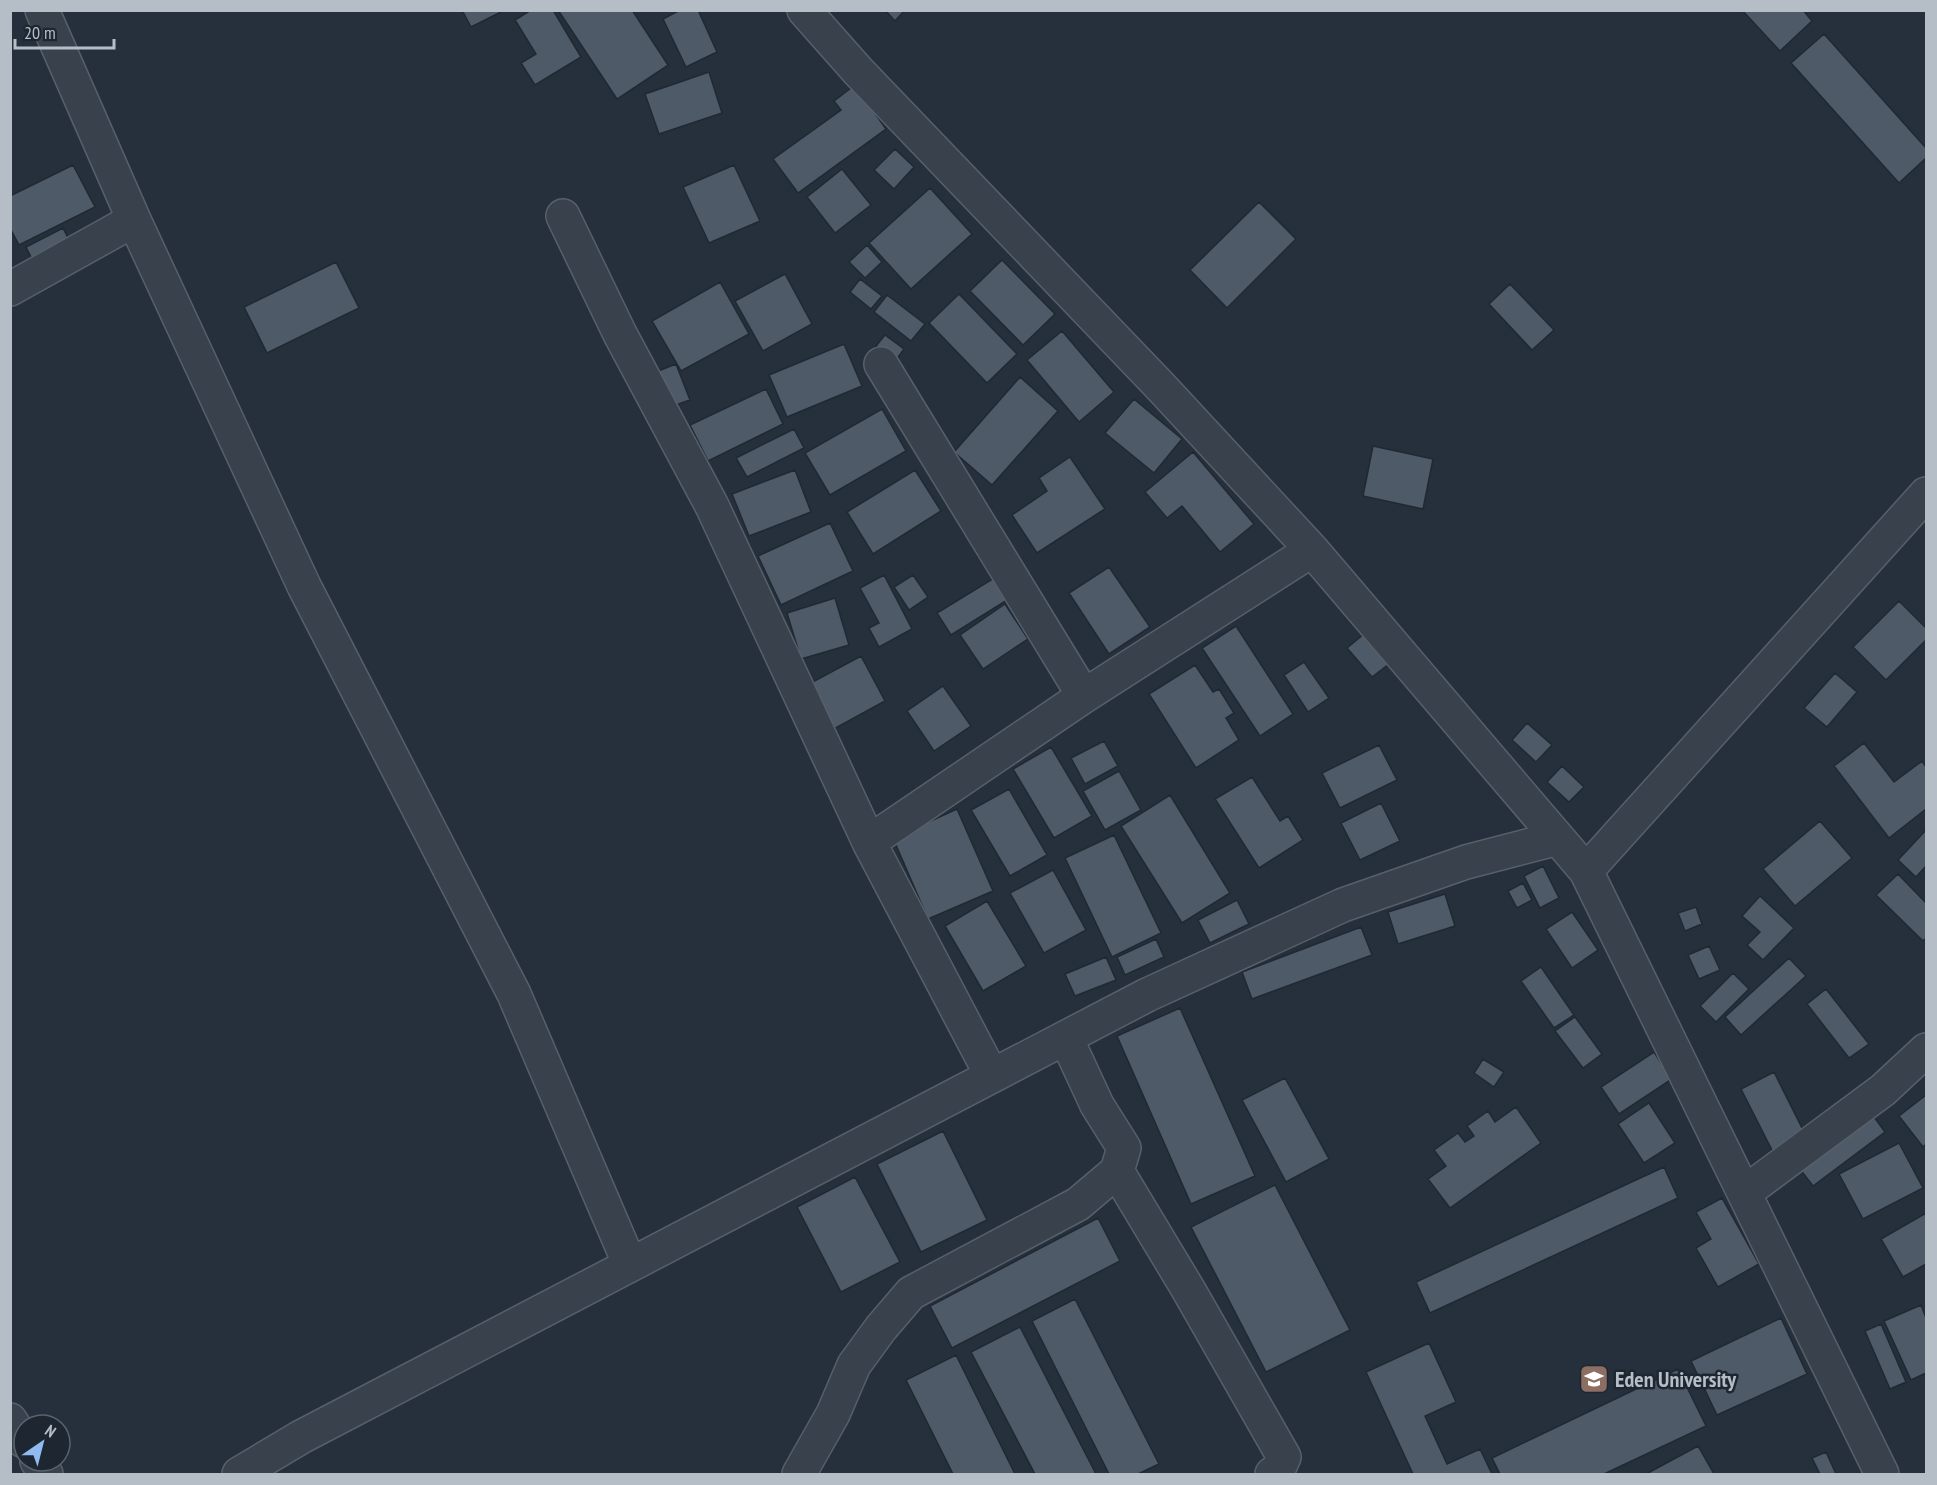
<svg xmlns="http://www.w3.org/2000/svg" width="1937" height="1485" viewBox="0 0 1937 1485" font-family="'PT Sans Narrow',sans-serif">
<rect width="100%" height="100%" fill="#25303c"/>
<path fill="#4e5a67" stroke="#202933" stroke-width="1.5" d="M462 10H505L471 27Z
M531 10H553L581 57 535 85 521 63 536 54 515 20Z
M558 10H632L668 65 617 99Z
M680 10H698L717 52 686 67 663 19Z
M885 10H905L895 21Z
M1742 10H1803L1812 21 1780 51Z
M1824 34 1926 148V158L1899 183 1791 63Z
M709 72 722 113 659 134 645 94Z
M855 85 886 129 798 193 773 159 841 110 834 101Z
M895 149 914 167 894 189 874 170Z
M73 165 95 207 19 245 10 228V196Z
M734 165 760 221 709 243 683 187Z
M842 169 871 205 835 233 807 197Z
M930 188 972 234 911 289 869 243Z
M1259 202 1296 239 1227 308 1190 270Z
M63 228 73 248 36 267 26 247Z
M867 245 882 262 865 278 849 262Z
M1002 260 1055 314 1023 345 970 291Z
M336 262 359 308 267 353 244 307Z
M785 274 812 324 763 351 735 301Z
M860 279 882 296 871 309 850 292Z
M720 282 749 334 681 371 652 321Z
M1510 284 1554 330 1532 350 1489 304Z
M959 294 1017 354 987 383 929 323Z
M887 295 925 324 911 341 874 312Z
M1062 331 1114 392 1079 422 1027 360Z
M885 335 904 349 896 360 876 346Z
M844 344 862 386 787 417 769 375Z
M676 364 690 400 667 408 653 373Z
M1020 377 1058 411 992 485 954 452Z
M766 389 783 424 708 461 690 425Z
M1134 399 1182 439 1154 473 1105 433Z
M882 409 906 451 830 495 805 453Z
M794 429 804 448 747 477 736 458Z
M1373 446 1433 459 1423 509 1363 496Z
M1193 452 1254 524 1220 552 1182 506 1167 518 1145 492Z
M1070 457 1105 509 1037 553 1012 515 1047 491 1039 478Z
M795 470 811 512 749 536 732 494Z
M915 470 941 511 873 554 847 512Z
M830 523 853 571 781 605 758 556Z
M1109 567 1150 627 1109 654 1069 593Z
M884 575 912 629 879 647 869 628 879 623 860 588Z
M913 575 928 597 909 610 894 587Z
M999 575 1012 597 951 635 937 613Z
M835 598 849 645 801 659 787 613Z
M1899 601 1926 628V640L1886 680 1853 647Z
M1005 604 1028 639 983 669 960 635Z
M1236 626 1293 714 1260 736 1202 648Z
M1364 634 1389 664 1372 677 1347 648Z
M861 656 885 701 832 730 807 685Z
M1304 662 1329 698 1308 712 1284 675Z
M1195 665 1213 692 1219 689 1234 713 1226 718 1239 740 1196 768 1149 694Z
M1835 673 1857 692 1827 727 1804 708Z
M943 686 971 726 934 751 907 711Z
M1527 723 1552 745 1536 762 1512 740Z
M1104 741 1118 766 1085 784 1071 758Z
M1864 743 1894 782 1922 761 1926 767V809L1889 838 1834 766Z
M1379 745 1397 780 1340 808 1322 773Z
M1051 747 1092 816 1054 838 1013 769Z
M1562 766 1584 787 1569 802 1547 782Z
M1119 771 1141 810 1105 830 1083 791Z
M1252 777 1280 821 1288 816 1303 840 1259 868 1215 799Z
M1009 789 1047 855 1010 876 971 810Z
M1170 795 1230 893 1182 923 1121 826Z
M1381 803 1400 841 1360 860 1341 823Z
M957 809 993 891 928 919 893 838Z
M1820 821 1852 858 1795 906 1763 869Z
M1926 830V866L1916 877 1898 860Z
M1114 835 1161 933 1112 957 1065 858Z
M1543 866 1559 898 1540 908 1524 876Z
M1053 870 1086 930 1044 953 1010 893Z
M1898 874 1926 903V938L1923 941 1876 895Z
M1523 883 1532 900 1517 908 1508 891Z
M1445 894 1455 926 1398 944 1388 912Z
M1760 896 1794 928 1763 960 1747 945 1760 932 1742 916Z
M1237 900 1249 924 1210 943 1198 920Z
M987 901 1026 966 983 991 945 926Z
M1696 907 1702 924 1685 931 1678 913Z
M1572 912 1598 950 1572 968 1546 929Z
M1361 927 1372 955 1252 999 1242 972Z
M1156 939 1164 957 1125 975 1117 957Z
M1709 946 1720 970 1699 979 1688 955Z
M1106 957 1116 980 1075 996 1065 974Z
M1789 958 1806 976 1741 1035 1725 1017Z
M1541 967 1574 1015 1554 1028 1521 981Z
M1733 973 1749 989 1716 1022 1700 1006Z
M1826 989 1869 1044 1849 1058 1807 1004Z
M1180 1008 1255 1176 1191 1204 1117 1036Z
M1575 1017 1602 1054 1583 1068 1555 1031Z
M1654 1052 1672 1079 1619 1114 1601 1087Z
M1483 1059 1504 1072 1494 1087 1474 1073Z
M1774 1072 1808 1140 1775 1156 1741 1089Z
M1285 1078 1329 1159 1286 1182 1242 1100Z
M1926 1095V1144L1923 1147 1899 1116Z
M1649 1103 1675 1143 1644 1163 1618 1124Z
M1516 1107 1541 1143 1450 1208 1428 1179 1446 1166 1434 1150 1458 1133 1465 1142 1474 1136 1467 1126 1488 1111 1495 1122Z
M1869 1110 1885 1132 1813 1186 1796 1164Z
M943 1131 987 1220 921 1252 877 1164Z
M1899 1143 1923 1188 1863 1219 1839 1174Z
M1664 1167 1678 1198 1430 1313 1416 1282Z
M855 1177 900 1262 841 1292 797 1207Z
M1275 1185 1350 1330 1266 1372 1191 1227Z
M1722 1198 1759 1264 1718 1287 1696 1248 1711 1239 1696 1212Z
M1926 1213V1264L1903 1277 1881 1239Z
M1098 1218 1120 1261 952 1348 930 1306Z
M1075 1299 1159 1464 1138 1474H1109L1032 1321Z
M1921 1305 1926 1318V1373L1911 1380 1884 1321Z
M1781 1318 1807 1374 1717 1415 1691 1361Z
M1881 1324 1906 1382 1890 1389 1865 1331Z
M1020 1327 1096 1474H1035L971 1352Z
M1429 1343 1456 1402 1425 1416 1447 1464 1480 1449 1492 1474H1413L1366 1372Z
M956 1355 1015 1474H953L906 1380Z
M1678 1369 1706 1426 1604 1474H1500L1492 1458Z
M1698 1446 1714 1474H1646Z
M1826 1452 1836 1474H1820L1812 1458Z"/>
<g fill="none" stroke-linecap="round" stroke-linejoin="round">
<g stroke="#57606a" stroke-width="36">
<path id="minor" d="M42 10 134 220 304 586 514 994 630 1265
M804 10 858 71 1162 388 1312 550 1586 871 1882 1474
M563 216 620 334 712 506 869 842 992 1076
M10 289 134 220
M881 364 1084 696
M869 842 1084 696 1312 550
M1586 871 1926 494
M1117 1171 1188 1289 1284 1457 1278 1470 1272 1474
M1744 1193 1883 1090 1926 1050
M10 1420 24 1441
M37 1461 46 1474
M239 1474 301 1437 1147 995 1343 905 1466 862 1558 838
M799 1474 833 1414 854 1365 881 1328 911 1293 1078 1204 1117 1171 1124 1148 1097 1105 1066 1038"/>
</g>
<use href="#minor" stroke="#39424c" stroke-width="33"/>
</g>
<defs>
<g id="university-square" transform="scale(1.5)"><rect x="-9" y="-9" width="18" height="18" rx="4" fill="#8d6e63" stroke="#1e2731"/><path d="M0-5L7-2L0 1L-7-2ZM-4 1L0 2.5L4 1V4Q0 6-4 4Z" fill="#fff"/></g>
</defs>
<g fill-rule="evenodd">
<use href="#university-square" x="1594" y="1379"/>
</g>
<g text-anchor="middle" dominant-baseline="central" stroke-width="5" stroke-linejoin="round" paint-order="stroke">
<g font-size="22" font-weight="bold" fill="#b5bdc7" stroke="#1e2731" text-anchor="start">
<text x="1615" y="1379">Eden University</text>
</g>
</g>
<rect width="1937" height="1485" fill="none" stroke="#b5bdc7" stroke-width="24"/>
<g transform="translate(42 1443) rotate(35)"><circle r="28" fill="#1e2731" stroke="#5a636d" stroke-width="1.5"/>
<path d="M0-4.5L10 22L0 15L-10 22Z" fill="#90bbf1"/>
<text y="-9" font-size="16" font-weight="bold" text-anchor="middle" fill="#b5bdc7">N</text>
</g>
<path d="M15 39v9h99v-9" fill="none" stroke="#b5bdc7" stroke-width="3"/>
<text x="24" y="39" font-size="18" fill="#b5bdc7" stroke="#1e2731" stroke-width="4.5" paint-order="stroke">20 m</text>
</svg>
